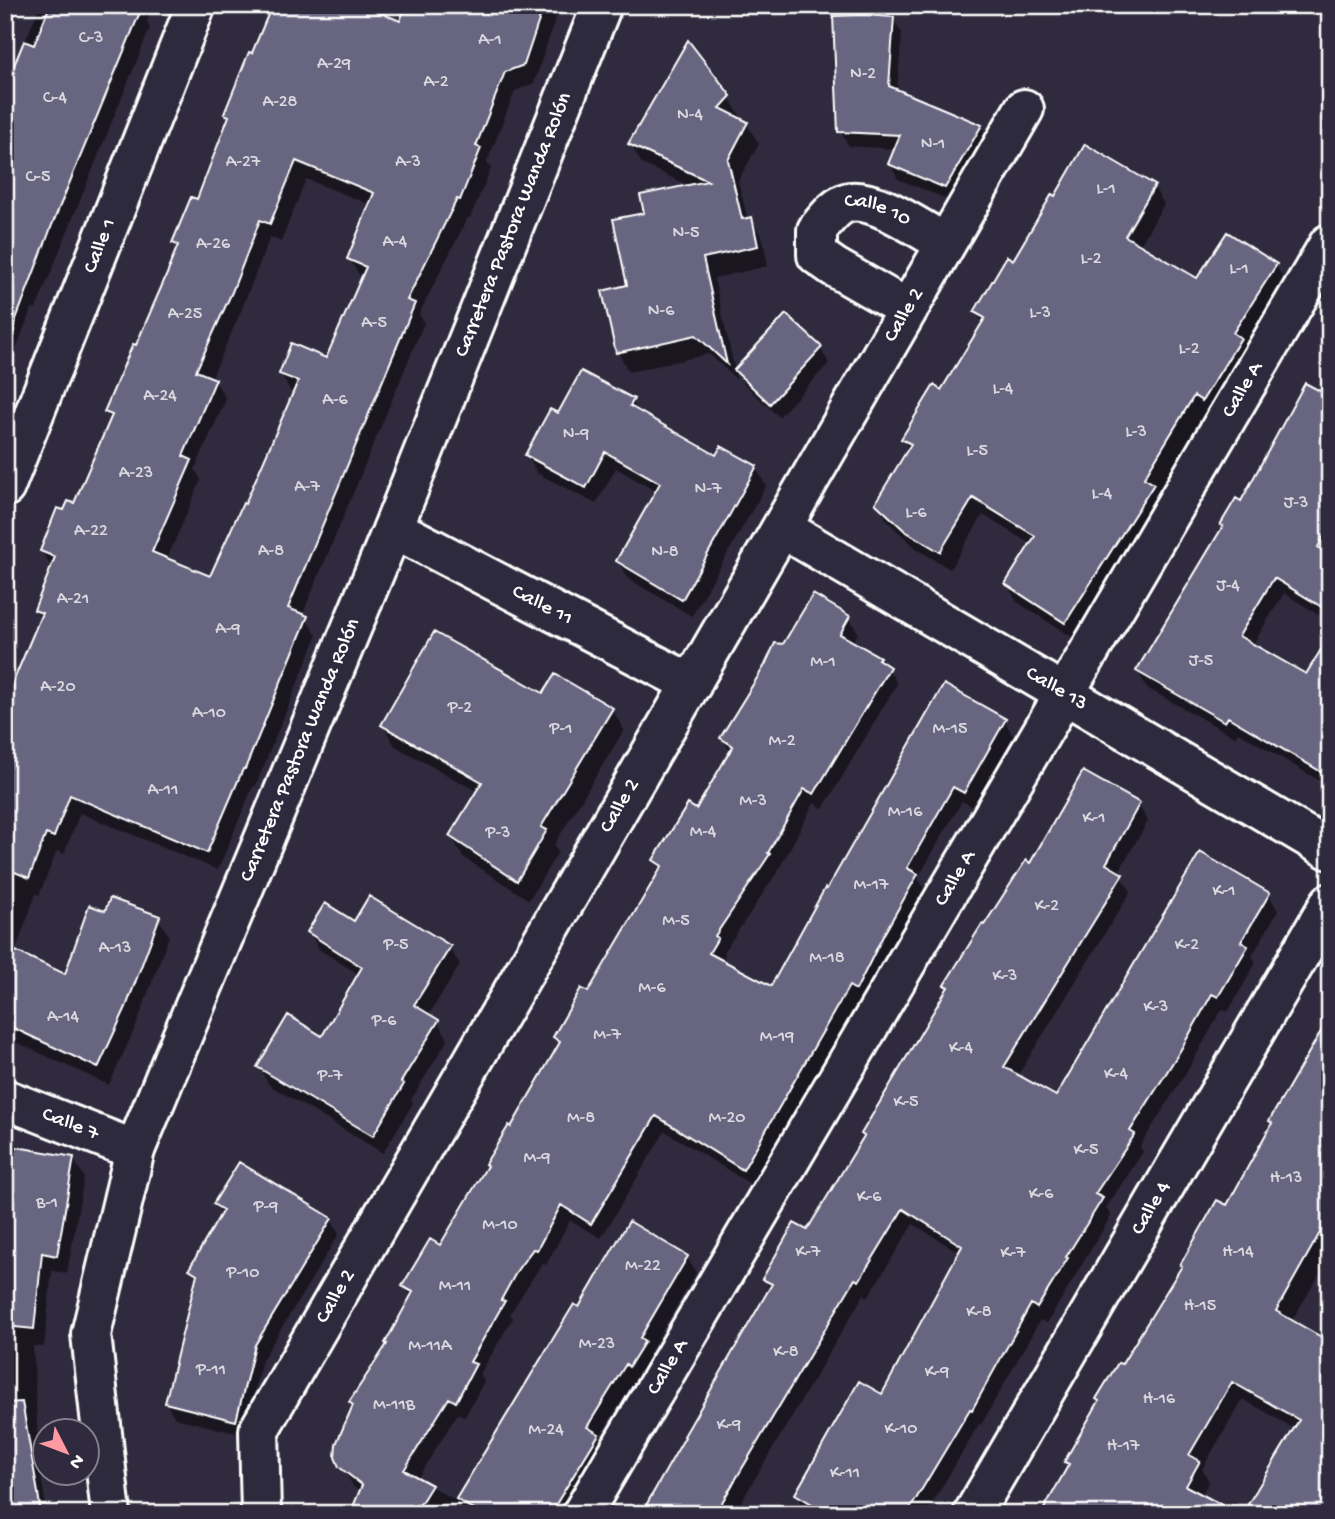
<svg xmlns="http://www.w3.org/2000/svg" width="1335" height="1519" viewBox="0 0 1335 1519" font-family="'Gochi Hand',sans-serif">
<rect width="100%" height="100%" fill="#2f2a3d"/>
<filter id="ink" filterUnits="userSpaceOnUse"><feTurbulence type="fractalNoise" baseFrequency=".0143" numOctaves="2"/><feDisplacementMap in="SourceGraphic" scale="14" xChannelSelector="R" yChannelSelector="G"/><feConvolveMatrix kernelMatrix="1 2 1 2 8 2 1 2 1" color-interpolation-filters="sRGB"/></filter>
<g filter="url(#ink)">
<path fill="#0007" fill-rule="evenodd" d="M40 5H153L147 22 150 28 36 309 32 308 5 377V92Z
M408 5H560L534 83 515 91 487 162 491 168 470 218 468 217 419 314 424 323 302 616 306 618 317 636 255 787 253 786 218 870 80 813 64 854 57 851 39 895 36 894 15 952 66 976 106 913 158 918 169 936 136 1026 109 1085 5 1037V706L41 619 36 610 52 568 41 550 65 512 74 506 111 420 106 412 137 347 178 249 174 243 198 201 230 119 226 114 401 23ZM306 179 371 205 349 259 362 279 327 360 281 374 291 392 294 393 246 506 211 578 167 559 201 480 195 469 226 399 215 381 211 379 241 311 270 237 281 242Z
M893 18 902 33 897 91 981 126 989 141 954 202 898 179 890 164 896 149 849 146 840 131Z
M729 97 741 118 739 120 747 124 759 144 738 181 748 220 751 219 763 239 768 266 714 278 737 380 709 354 629 372 618 352 629 286 646 214 690 186 642 164 630 144Z
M1153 186 1164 204 1139 247 1198 281 1227 235 1276 266 1286 284 1245 349 1250 357 1213 418 1205 413 1157 493 1163 503 1075 639 1017 602 1007 584 1032 545 983 515 950 569 917 549 887 521 877 503 909 450 903 439 942 392 983 324 976 312 1014 262 1056 198ZM1148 193H1152L1122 245 1119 243Z
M820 348 829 363 779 417 745 385 736 370Z
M1330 398V622L1284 593 1252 646 1307 676 1330 639V787L1238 732 1235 737 1147 688 1138 671 1241 503Z
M632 401 639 413 716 457 721 448 756 468 766 486 692 616 628 579 618 561 657 492 616 468 596 504 537 473 527 455 559 415Z
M849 617 858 633 853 642 878 658 882 664 888 668 897 684 823 809 814 803 778 871 724 952 725 955 722 962 772 988 1004 720 1013 736 973 807 962 801 918 878 926 891 892 950 865 1004 859 1001 752 1185 665 1131 601 1238 570 1220 546 1265 542 1263 510 1314 513 1318 480 1374 484 1381 465 1417 458 1413 417 1479 457 1501 574 1307 579 1310 687 1257 696 1273 650 1352 653 1358 638 1381 635 1379 599 1438 606 1451 569 1514H358L361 1492 354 1487 338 1461 354 1407 351 1403 388 1345 412 1298 404 1286 440 1247 559 1046 555 1037 588 994 661 870 656 860 696 811 731 753 722 738 784 646Z
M544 696 612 709 624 730 554 845 558 852 529 900 463 857 451 836 478 792 395 746 383 725Z
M1138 805 1148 821 1118 873 1131 891 1017 1077 1057 1098 1269 895 1278 911 1252 956 1256 963 1228 1012 1222 1009 1189 1068 1140 1146 1143 1152 1106 1208 1111 1216 1047 1323 1040 1320 981 1425 979 1424 926 1514H812L806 1511 797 1494 882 1397 960 1253 913 1224 868 1297 864 1294 734 1514H643L771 1290 764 1279 808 1232 865 1138 863 1134 949 989 946 985 984 927 1031 866Z
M354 923 449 947 460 965 428 1016 437 1021 448 1039 411 1100 413 1103 383 1153 269 1085 259 1067 323 1038 360 975 320 950 309 932Z
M1330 1055V1257L1291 1322 1330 1514 1295 1429 1243 1399 1202 1469 1209 1481 1191 1514 1070 1467 1066 1462 1123 1367Z
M5 1146 73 1159 84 1177 67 1273 52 1271 44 1347 33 1346 39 1462 47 1514H5Z
M215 1204 331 1220 339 1234 262 1360 244 1435 175 1418 166 1403 197 1279 191 1269 222 1216Z"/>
<path fill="#686580" stroke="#fff" stroke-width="2" fill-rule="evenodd" d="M50 5H143L52 225 8 340 5 339V87L24 41 34 45Z
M272 5H362L400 21 406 5H544L524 65 505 72 476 146 481 148 460 200 457 199 407 300 415 303 288 608 308 616 245 769H243L207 853 70 795 54 837 46 834 29 878 5 868V701L42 613 34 610 55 557 40 551 57 508 64 510 68 501 74 503 112 415 104 412 133 344 136 345 170 267H169L178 245 172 243 191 197 197 199 229 116 224 114 249 52 252 53ZM296 161 374 193 347 259 366 267 326 358 291 343 279 374 298 381 245 504 243 503 210 576 152 552 192 460 183 456 216 379 196 371 232 292 260 220 270 224Z
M863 15 894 17 889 86 982 125 945 188 888 164 900 135 838 132 833 16Z
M688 40 731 96 720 108 748 122 728 160 742 219 752 217 758 246 703 258 727 364 696 335 616 353 602 291 627 285 613 219 644 213 640 195 708 181 628 144Z
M1085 144 1155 185 1125 236 1197 278 1227 232 1277 264 1233 333 1241 338 1202 401 1194 396 1144 478 1154 484 1065 623 1005 584 1035 536 973 498 940 552 905 531 875 503 911 444 901 439 934 385 941 390 985 318 974 312 1007 256 1013 260 1052 194 1055 196Z
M786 314 822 347 770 404 734 370Z
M581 371 634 399 630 406 716 455 721 446 757 466 682 600 616 561 660 483 605 452 586 488 525 455 550 409 558 413Z
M1305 383 1330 396V526L1318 547 1330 555V612L1274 578 1239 636 1306 674 1330 635V777L1228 717 1225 722 1136 671 1223 526 1220 525 1236 498 1241 501Z
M813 594 850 616 840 634 880 657 878 659 890 667 814 794 804 789 768 853 770 854 715 936 718 938 709 953 771 986 825 888 827 889 944 684 1006 719 964 793 953 787 907 868 918 874 884 934 856 990 849 986 743 1170 656 1116 591 1224 561 1205 537 1250 533 1249 518 1269 501 1300 505 1301 470 1362 476 1364 456 1402 449 1398 404 1470 432 1485 414 1514H350L362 1485 339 1467 335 1457 336 1444 353 1405 349 1402 387 1344 385 1343 413 1292 402 1286 430 1239 440 1245 487 1166 485 1164 509 1125 511 1127 560 1042 553 1037 581 988 588 992 662 866 653 860 688 804 696 809 733 746 720 738 765 665 775 643 783 644Z
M434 632 543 693 555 674 613 708 541 827 547 830 517 881 449 836 482 782 381 725Z
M1083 771 1140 803 1106 864 1123 874 1004 1067 1056 1096 1200 852 1270 893 1241 942 1248 946 1218 997 1212 994 1180 1051 1130 1131 1135 1134 1095 1194 1103 1198 1066 1257 1068 1258 1037 1308 1031 1304 972 1410 970 1409 907 1514H829L795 1494 859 1381 882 1394 962 1246 903 1209 859 1281 855 1279 715 1514H641L685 1437 684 1436 772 1284 762 1279 794 1223 807 1230 864 1136 861 1134 948 987 944 985 982 924 984 925 1026 860 1030 863Z
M369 896 451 946 414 1005 439 1020 401 1082 404 1084 373 1136 257 1067 288 1015 322 1036 362 967 307 932 325 903 354 921Z
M110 898 160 916 126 1007 98 1068 5 1024V946L65 974 89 905 105 911Z
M1330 1016V1215L1276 1311 1330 1342V1514H1242L1299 1420 1232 1382 1189 1455 1200 1461 1186 1486 1239 1514H1041L1069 1464 1064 1462 1099 1401 1096 1399 1118 1363 1122 1364 1182 1266 1180 1265 1217 1200 1227 1205 1272 1123 1269 1121Z
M5 1145 74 1157 57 1256 42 1253 34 1329 5 1326Z
M239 1162 332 1218 255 1345 236 1421 165 1403 197 1274 189 1269 223 1210 213 1204Z
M629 1221 688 1256 640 1338 645 1341 629 1367 626 1364 587 1427 599 1434 550 1514H481L456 1499 574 1304 579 1307Z
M22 1402 38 1493 41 1514H5V1403Z"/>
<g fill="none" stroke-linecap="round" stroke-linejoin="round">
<g stroke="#fff" stroke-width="44">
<g id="street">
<path id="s1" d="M907 309 834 267 817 255V230C825 220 837 204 850 202 877 198 921 230 945 243"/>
<path id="s2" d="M5 487 196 5"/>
<path id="s3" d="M393 528 692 684"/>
<path id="s4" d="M782 528 1330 850"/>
<path id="s5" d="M5 1099 135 1150"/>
<path id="s6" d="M261 1514 259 1430 1024 109"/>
<path id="s7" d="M582 1514 1329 244"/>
<path id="s8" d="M973 1514 1330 903"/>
</g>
</g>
<g stroke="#fff" stroke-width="44">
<g id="secondary">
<path id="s9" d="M111 1514 91 1334 135 1150 393 528 602 5"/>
</g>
</g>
<use href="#street" stroke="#2f2a3d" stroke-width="38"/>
<use href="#secondary" stroke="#2f2a3d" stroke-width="38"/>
</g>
</g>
<g text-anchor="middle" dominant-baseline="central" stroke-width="5" stroke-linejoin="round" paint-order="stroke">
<g font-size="18" fill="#d9d8df">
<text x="91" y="38">C-3</text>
<text x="490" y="40">A-1</text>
<text x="334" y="64">A-29</text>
<text x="863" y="74">N-2</text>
<text x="436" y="82">A-2</text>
<text x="55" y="98">C-4</text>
<text x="280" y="102">A-28</text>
<text x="690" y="115">N-4</text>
<text x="933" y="144">N-1</text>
<text x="243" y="162">A-27</text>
<text x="408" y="162">A-3</text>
<text x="38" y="177">C-5</text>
<text x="1106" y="189">L-1</text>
<text x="686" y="233">N-5</text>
<text x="395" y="242">A-4</text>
<text x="213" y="244">A-26</text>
<text x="1091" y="259">L-2</text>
<text x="1239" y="269">L-1</text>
<text x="661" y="311">N-6</text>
<text x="1040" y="313">L-3</text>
<text x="185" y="314">A-25</text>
<text x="374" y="323">A-5</text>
<text x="1189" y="349">L-2</text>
<text x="1003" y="389">L-4</text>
<text x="160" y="396">A-24</text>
<text x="335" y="400">A-6</text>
<text x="1136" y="432">L-3</text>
<text x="576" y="434">N-9</text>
<text x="977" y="451">L-5</text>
<text x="136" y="473">A-23</text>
<text x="307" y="487">A-7</text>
<text x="708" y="489">N-7</text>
<text x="1102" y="494">L-4</text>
<text x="1296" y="503">J-3</text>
<text x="916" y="513">L-6</text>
<text x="91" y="531">A-22</text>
<text x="271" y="551">A-8</text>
<text x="665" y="552">N-8</text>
<text x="1228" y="586">J-4</text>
<text x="73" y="599">A-21</text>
<text x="228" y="629">A-9</text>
<text x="1201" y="661">J-5</text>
<text x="823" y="662">M-1</text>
<text x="58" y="687">A-20</text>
<text x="460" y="708">P-2</text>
<text x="209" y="713">A-10</text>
<text x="561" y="729">P-1</text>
<text x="950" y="729">M-15</text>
<text x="782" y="741">M-2</text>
<text x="163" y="790">A-11</text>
<text x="753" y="801">M-3</text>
<text x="905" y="812">M-16</text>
<text x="1094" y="818">K-1</text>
<text x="703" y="832">M-4</text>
<text x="498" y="833">P-3</text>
<text x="871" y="885">M-17</text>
<text x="1224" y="891">K-1</text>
<text x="1047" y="906">K-2</text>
<text x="676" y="921">M-5</text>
<text x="396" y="945">P-5</text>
<text x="1187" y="945">K-2</text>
<text x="115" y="948">A-13</text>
<text x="827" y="958">M-18</text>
<text x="1005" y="976">K-3</text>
<text x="652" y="988">M-6</text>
<text x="1156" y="1007">K-3</text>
<text x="63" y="1017">A-14</text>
<text x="384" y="1021">P-6</text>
<text x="607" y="1035">M-7</text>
<text x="777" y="1037">M-19</text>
<text x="961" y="1048">K-4</text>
<text x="1116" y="1074">K-4</text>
<text x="330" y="1076">P-7</text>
<text x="906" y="1102">K-5</text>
<text x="581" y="1118">M-8</text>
<text x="727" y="1118">M-20</text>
<text x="1086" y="1150">K-5</text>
<text x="537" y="1158">M-9</text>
<text x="1286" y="1178">H-13</text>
<text x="1041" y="1194">K-6</text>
<text x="869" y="1197">K-6</text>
<text x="47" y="1203">B-1</text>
<text x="266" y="1207">P-9</text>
<text x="500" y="1225">M-10</text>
<text x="808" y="1252">K-7</text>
<text x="1238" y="1252">H-14</text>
<text x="1013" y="1253">K-7</text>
<text x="643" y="1266">M-22</text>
<text x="243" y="1273">P-10</text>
<text x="455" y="1286">M-11</text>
<text x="1200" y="1306">H-15</text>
<text x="979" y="1312">K-8</text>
<text x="597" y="1344">M-23</text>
<text x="430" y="1346">M-11A</text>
<text x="786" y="1352">K-8</text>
<text x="211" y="1370">P-11</text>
<text x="937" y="1372">K-9</text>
<text x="1159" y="1399">H-16</text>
<text x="394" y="1405">M-11B</text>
<text x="729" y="1425">K-9</text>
<text x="901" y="1429">K-10</text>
<text x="546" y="1430">M-24</text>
<text x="1123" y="1446">H-17</text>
<text x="845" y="1473">K-11</text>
</g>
<g font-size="21" fill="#fff" stroke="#2f2a3d">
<text stroke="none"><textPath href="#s1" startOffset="203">Calle 10</textPath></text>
<text stroke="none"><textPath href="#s9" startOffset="1370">Carretera Pastora Wanda Rolón</textPath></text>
<text stroke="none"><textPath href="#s2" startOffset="259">Calle 1</textPath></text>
<text stroke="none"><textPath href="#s6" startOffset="1372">Calle 2</textPath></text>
<text stroke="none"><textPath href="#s7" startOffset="1304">Calle A</textPath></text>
<text stroke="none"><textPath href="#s3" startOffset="168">Calle 11</textPath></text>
<text stroke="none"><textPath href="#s4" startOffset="318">Calle 13</textPath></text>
<text stroke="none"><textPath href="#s9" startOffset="803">Carretera Pastora Wanda Rolón</textPath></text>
<text stroke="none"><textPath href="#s6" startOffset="805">Calle 2</textPath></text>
<text stroke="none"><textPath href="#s7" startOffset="737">Calle A</textPath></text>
<text stroke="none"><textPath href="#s5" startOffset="70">Calle 7</textPath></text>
<text stroke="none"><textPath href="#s8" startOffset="354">Calle 4</textPath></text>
<text stroke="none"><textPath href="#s6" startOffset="238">Calle 2</textPath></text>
<text stroke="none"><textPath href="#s7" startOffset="170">Calle A</textPath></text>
</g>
</g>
<rect width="1335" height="1519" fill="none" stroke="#2f2a3d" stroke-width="28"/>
<rect x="14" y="14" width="1307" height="1491" fill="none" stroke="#fff" stroke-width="2.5" filter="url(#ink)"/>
<g transform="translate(66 1452) rotate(132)"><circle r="33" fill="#2f2a3d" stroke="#827f8b" stroke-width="2"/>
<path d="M0-5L12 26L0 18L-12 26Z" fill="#ff9aa2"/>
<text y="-10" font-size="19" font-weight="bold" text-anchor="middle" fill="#ffffff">N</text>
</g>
</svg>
